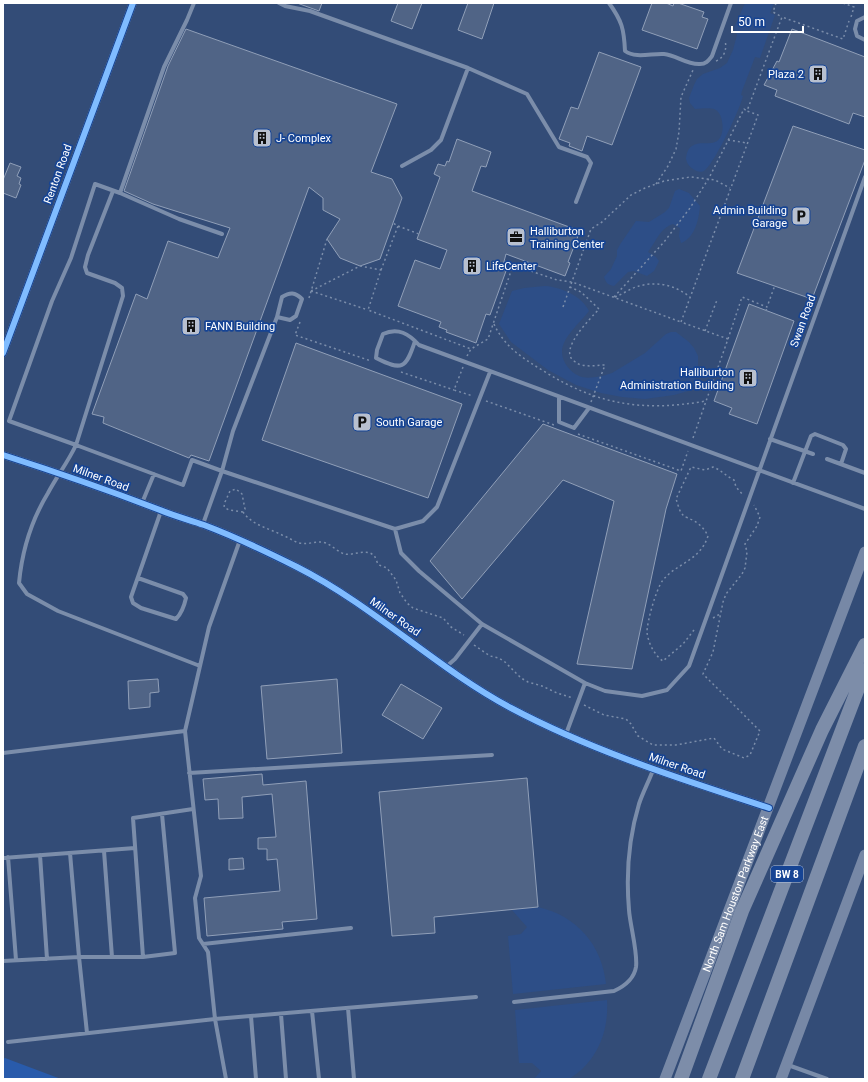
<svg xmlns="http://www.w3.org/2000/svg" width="868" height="1082" viewBox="0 0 868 1082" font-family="Roboto,sans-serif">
<rect width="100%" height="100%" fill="#334c77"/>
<path fill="#295bab" d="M5 1058 61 1079H3V1059Z"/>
<path fill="#2d4e87" d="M745 3H774L770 13 775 15 760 58 755 57 742 91 741 95 743 96C740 109 714 165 704 171 700 173 696 171 693 169 690 167 687 164 686 159 686 155 688 148 692 146 699 141 708 145 715 142 726 138 724 115 716 110 710 107 701 109 695 109L690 103 689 98 694 85 697 79 703 74 720 68 727 63 733 50 737 35 734 28Z
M679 189 689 193 700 206C699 219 695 238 681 243L679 236 680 228 673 224C660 228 656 242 648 252L656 257 659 261 654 271 647 276 634 271 628 272 614 286C608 285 606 283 604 277L611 269 617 256V250L621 243 636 221 649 222 665 212 669 208 675 191Z
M545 286C561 287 582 296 589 311 581 322 562 337 562 352 562 362 570 372 579 376 587 380 604 376 612 373L645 353 666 334 671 332H676L689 342 694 348 698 356V367L694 382 691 388 688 391 674 395 645 399 622 397 601 393 576 385 548 370 511 342 499 324 512 291 524 288Z
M538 907C577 916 602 945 606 984L513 994 508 936 521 934 527 927 512 910Z
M607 1000C609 1032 597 1062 569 1079H534L541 1071 532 1063H519L515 1010Z"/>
<path fill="#506486" stroke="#909fb8" d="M297 3H322L319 11Z
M398 3H422L412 29 391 21Z
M468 3H494L482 39 458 30Z
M652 3H666L673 6 674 3H678L704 12 702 17 708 19 697 49 642 30Z
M186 29 397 104 371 172 392 179 402 198 380 259 360 266 340 258 327 239 340 219 323 210V198L309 187 209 461 191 455 189 458 103 423 104 417 92 414 136 294 147 299 168 241 218 258 230 228 153 204 124 191 168 66Z
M792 29 865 57V117L853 113 849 124 775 96 777 90 764 85 777 61 779 62Z
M599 52 641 67 612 145 587 136 582 151 569 146 570 143 559 139 571 107 578 109Z
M793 126 865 150V160L812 299 737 273Z
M457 139 491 152 486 167 481 166 472 191 580 231 568 262 570 263 565 276 506 254 502 269 506 271 490 315 486 314 476 343 446 332 447 330 439 327 441 322 398 306 415 260 440 269 447 250 417 239 440 177 434 174 438 164 445 166 447 161 449 162Z
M10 163 21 167 17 176 21 178 19 184 21 185 16 198 3 193V180Z
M749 304 794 321 757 424 729 414 732 408 714 401Z
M296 343 462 404 428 498 262 440Z
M543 424 677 474 666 509 632 669 577 664 614 501 563 480 462 599 430 561Z
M158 679 159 692 150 693V707L129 709 128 681Z
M337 679 342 753 267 759 261 686Z
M401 684 442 708 423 739 382 715Z
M262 774 263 785 306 781 317 919 282 922 283 929 207 936 204 898 280 891 277 859 267 860V849H258V838L276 837 272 794 242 797 243 818 219 819 218 799 205 800 203 779Z
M527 778 538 907 434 917 435 933 392 936 379 792Z
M243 858 244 869 229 870V859Z"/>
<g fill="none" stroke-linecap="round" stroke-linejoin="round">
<path stroke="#7b8daa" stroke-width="1.5" stroke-dasharray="2 3" stroke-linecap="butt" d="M776 3 773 12 782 17
M843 3 854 7 851 17
M716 61C725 57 727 49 725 40
M728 140 747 143
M656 184 668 166 676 149 679 132 681 97 693 70
M398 226 419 234
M504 261 513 265
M381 270 398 226 393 223
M311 291 360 266 381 270 368 310 471 349
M311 291 368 310
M614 297 664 242 690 208 709 178 744 109 747 111
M615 297C623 294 631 288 639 286 657 281 675 285 690 297
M309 298 327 239
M563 307 570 287
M766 311 767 307
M300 322 295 335 371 361
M494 324C504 346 522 358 542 370 597 405 642 412 706 401
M705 331 717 300
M728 339 742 297 767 307 775 285
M467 356 471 349 488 339 513 265 557 280 572 282 681 322
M463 367 454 390 473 396
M401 372 454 390
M486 401 554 425
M591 402 605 365C597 365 590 367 582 365 579 365 577 363 574 361 558 350 591 318 599 309L581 292 570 287 591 229 602 222 631 195 645 188 664 181 691 177 715 180 730 188
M578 434 681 471 688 451
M693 438 728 339 681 322 758 115 747 111 782 17 843 39 849 21
M243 512 229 510 224 507 225 502 230 491 236 489 242 494 245 509 243 512C252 525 268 528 282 535 288 537 293 541 299 543 309 545 317 540 326 543 333 546 339 553 345 554 354 556 368 547 375 557 376 559 377 563 379 565L387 568 396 580 400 593 407 603 413 608 443 618 451 627 464 635
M713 618 720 614
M694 630 683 644 663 661C655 656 648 643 647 632 647 622 656 589 663 580 677 563 700 561 708 536 704 528 698 522 690 519 689 518 685 517 684 516 679 512 678 504 676 499L691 467 705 470 713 467C721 470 726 476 734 480L736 487 743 495
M474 645 490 656 499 658 505 662 521 678 528 682 542 686 557 693 573 698
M584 705 604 715 626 719 631 724 638 736 653 745H676L714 738 722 749 744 758 750 755 760 731 703 674 713 652 723 602 726 594 742 574 745 568 747 552 745 544 757 526 760 517 754 505"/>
<path stroke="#7b8daa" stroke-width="4" d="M194 3 187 20 164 67 120 193 95 184 71 258 52 301 9 421 76 445C68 462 57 476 48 493 31 521 22 551 19 583L27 594 58 611 200 666
M279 3 285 6 310 11 468 68 527 94 559 147 587 157 591 163 576 202
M609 3C622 21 624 29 625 51 636 59 652 53 664 54 676 55 687 65 700 64 706 64 708 61 712 56L731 3
M865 17 857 21 855 29 857 36 865 40
M402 166 431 150 441 140 468 68
M113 191 88 255 85 267 87 273 115 283 122 288 123 296 76 445 183 485 192 460 222 471 203 524
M120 193 179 219 222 234
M277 317 282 297C290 292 295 292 302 299L296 316 290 320 277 317 233 431 222 471 395 529 423 521 437 507 490 372
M415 341C406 369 402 371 376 358L377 350 383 334C398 327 409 334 419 345L865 509
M559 397V422L574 428 589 408
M770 439 813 454
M827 459 865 473
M793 483 811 436 815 434 843 445 846 449 841 464
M142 503 154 474
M395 529 401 553 419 571 482 624 585 683
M138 578 183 594 186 598C184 607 182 613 176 619L141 608 133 603 131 597 161 511
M447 666 455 659 482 624
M566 734 585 683 605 691 642 696 667 690 689 666 865 177
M3 753 185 731
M189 773 492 755
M162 814 175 953 143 957 133 818 193 809
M104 851 112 957
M40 855 47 959
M8 857 16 960
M3 858 135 848
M203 944 351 928
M3 961 79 957 70 853
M514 1002 614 991C625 986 634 979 636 967 638 953 630 925 629 910 626 875 629 837 639 804 643 792 649 781 653 770
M348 1008 354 1079
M312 1011 319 1079
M281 1014 286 1079
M251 1016 256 1079
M87 1033 79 957H143
M8 1042 215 1019 476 997
M788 1065 827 1079
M226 1079 215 1019 208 952 199 938 195 898 201 876 185 731 209 627 240 540"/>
<path stroke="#7b8daa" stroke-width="8" d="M3 353 133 3
M3 455C56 472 108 490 160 510 174 516 190 520 204 525 236 537 267 552 297 567 374 606 436 668 511 708 592 751 681 779 769 808"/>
<g stroke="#7788a6" stroke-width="11">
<path id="s1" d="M665 1079 865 552"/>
<path d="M781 1079 865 855"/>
</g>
<path stroke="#7d8da9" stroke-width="14" d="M681 1079 742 911 822 730 865 645
M709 1079 865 670
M742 1079 865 746"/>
<g stroke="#164494" stroke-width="8">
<path id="cycleway" d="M3 353 133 3
M3 455C56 472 108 490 160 510 174 516 190 520 204 525 236 537 267 552 297 567 374 606 436 668 511 708 592 751 681 779 769 808"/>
</g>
<use href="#cycleway" stroke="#80bcff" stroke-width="6"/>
</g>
<defs>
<g id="building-square" transform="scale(1)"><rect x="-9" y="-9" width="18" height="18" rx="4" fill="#b8c0cf" stroke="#164494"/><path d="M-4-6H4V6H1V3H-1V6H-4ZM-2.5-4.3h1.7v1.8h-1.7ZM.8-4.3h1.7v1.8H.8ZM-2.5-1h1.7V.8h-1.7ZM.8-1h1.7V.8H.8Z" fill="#111"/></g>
<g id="parking-square" transform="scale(1)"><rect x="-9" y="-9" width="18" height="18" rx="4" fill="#b8c0cf" stroke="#164494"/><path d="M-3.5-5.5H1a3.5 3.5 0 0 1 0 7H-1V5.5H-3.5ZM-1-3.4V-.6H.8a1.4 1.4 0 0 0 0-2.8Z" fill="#111"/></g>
<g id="office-square" transform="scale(1)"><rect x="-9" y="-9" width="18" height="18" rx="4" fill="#b8c0cf" stroke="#164494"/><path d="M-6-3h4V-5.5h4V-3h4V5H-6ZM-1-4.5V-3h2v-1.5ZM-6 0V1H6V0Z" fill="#111"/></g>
</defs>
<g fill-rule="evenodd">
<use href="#building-square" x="818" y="74"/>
<use href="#building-square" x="262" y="138"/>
<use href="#parking-square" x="801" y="216"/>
<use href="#office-square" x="516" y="237"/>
<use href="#building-square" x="472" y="266"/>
<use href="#building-square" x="191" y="326"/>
<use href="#building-square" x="748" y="378"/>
<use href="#parking-square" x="362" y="422"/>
</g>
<g text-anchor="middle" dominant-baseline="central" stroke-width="3.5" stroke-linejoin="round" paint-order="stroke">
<rect fill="#164494" stroke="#b9c7df" stroke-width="1" x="771" y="866" width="32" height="16" rx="3"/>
<g font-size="10" font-weight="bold" fill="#fff">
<text x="787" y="874">BW 8</text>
</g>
<g font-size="11" fill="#fff" stroke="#164494" text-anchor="start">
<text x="804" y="74" text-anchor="end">Plaza 2</text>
<text x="276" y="138">J- Complex</text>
<text x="787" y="210" text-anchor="end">Admin Building<tspan x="787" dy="13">Garage</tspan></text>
<text x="530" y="231">Halliburton<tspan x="530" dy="13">Training Center</tspan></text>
<text x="486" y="266">LifeCenter</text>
<text x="205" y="326">FANN Building</text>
<text x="734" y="372" text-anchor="end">Halliburton<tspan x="734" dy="13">Administration Building</tspan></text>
<text x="376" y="422">South Garage</text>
</g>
<g font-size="11" fill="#fff" stroke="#164494">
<text transform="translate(58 174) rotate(-70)">Renton Road</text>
<text transform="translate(803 321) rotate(-70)">Swan Road</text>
<text transform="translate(101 478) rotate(20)">Milner Road</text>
<text transform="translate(395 617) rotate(35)">Milner Road</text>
<text transform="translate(677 766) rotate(19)">Milner Road</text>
<text stroke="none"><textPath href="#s1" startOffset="198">North Sam Houston Parkway East</textPath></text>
</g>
</g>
<rect width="868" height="1082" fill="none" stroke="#ffffff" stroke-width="8"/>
<path d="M732 26v6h71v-6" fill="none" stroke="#ffffff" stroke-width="2"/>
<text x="738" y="26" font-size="12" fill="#ffffff" stroke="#164494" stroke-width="3" paint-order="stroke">50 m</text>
</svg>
